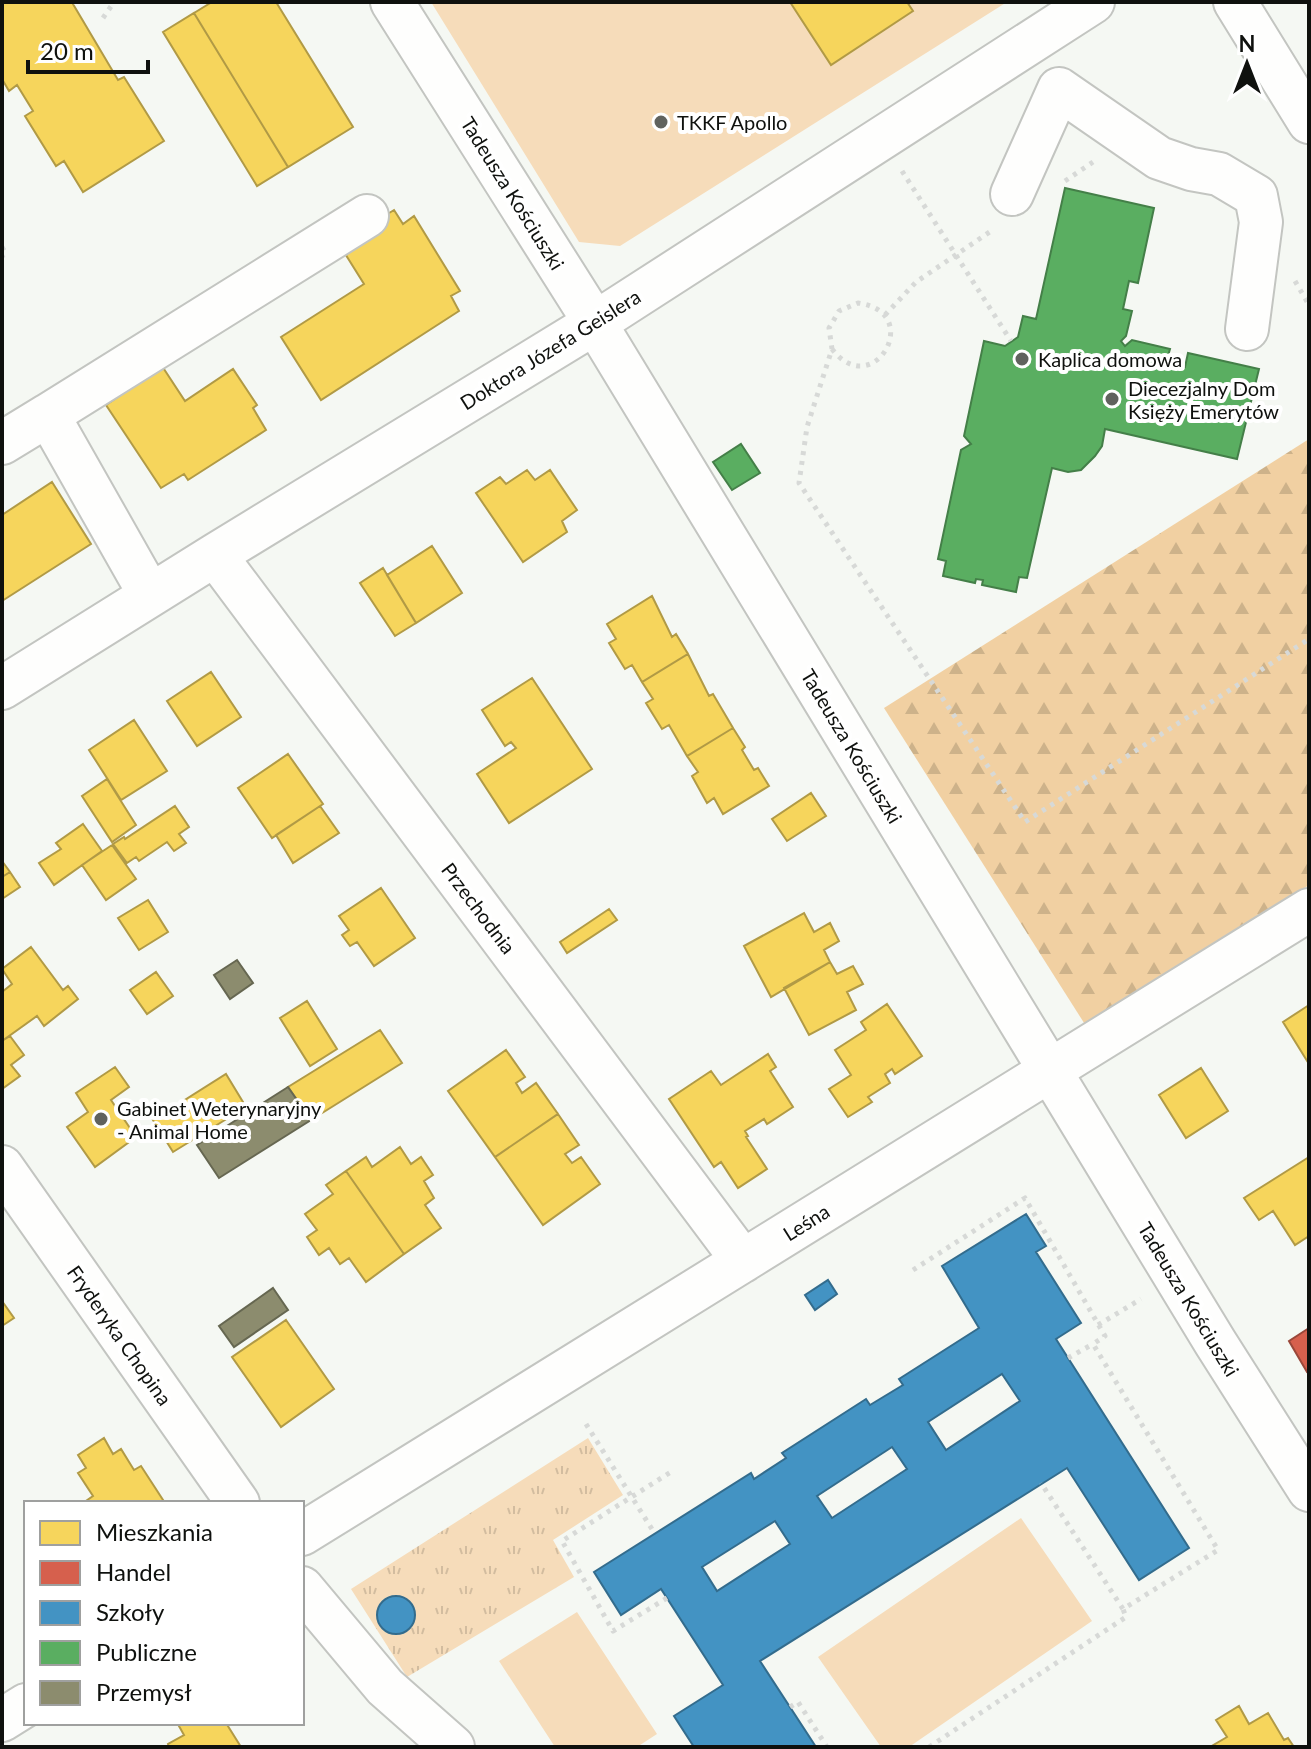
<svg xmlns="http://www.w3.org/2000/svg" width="1311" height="1749" viewBox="0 0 1311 1749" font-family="Lato,sans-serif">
<defs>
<pattern id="grass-tufts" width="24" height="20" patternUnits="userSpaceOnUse" patternTransform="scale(2)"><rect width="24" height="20" fill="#f6dcba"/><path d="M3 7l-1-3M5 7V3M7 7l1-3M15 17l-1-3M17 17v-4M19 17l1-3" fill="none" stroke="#d2bc9f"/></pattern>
<pattern id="forest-firs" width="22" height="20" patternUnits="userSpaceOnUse" patternTransform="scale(2)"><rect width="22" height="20" fill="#f1d0a2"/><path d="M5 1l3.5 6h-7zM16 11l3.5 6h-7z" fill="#cdb28a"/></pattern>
</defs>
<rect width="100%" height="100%" fill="#f5f8f3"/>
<path fill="url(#grass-tufts)" d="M588 1438 623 1495 553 1540 574 1577 407 1677 351 1589Z"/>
<path fill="url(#forest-firs)" d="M1309 439V885L1086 1026 884 708Z"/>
<path fill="#f6dcba" d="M431 2H1007L620 246 579 242Z
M1021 1518 1092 1621 909 1747H881L818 1657Z
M577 1612 657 1734 637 1747H555L499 1661Z"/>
<path fill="#f6d55c" stroke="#b19a45" stroke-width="2" d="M2 2H76L73 4 118 80 124 77 164 141 83 192 64 161 56 166 25 116 33 111 17 85 9 91 2 79Z
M212 2H276L353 127 288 167 194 13Z
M790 2H907L913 11 831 65Z
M194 13 288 167 257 186 163 32Z
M394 210 403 224 414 216 460 291 451 296 459 311 321 400 281 337 364 284 339 244Z
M160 363 185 401 233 369 257 405 253 408 266 430 188 480 184 474 161 488 106 405 128 390 126 385Z
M527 470 535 480 550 470 577 510 562 521 567 532 523 562 476 493 500 477 506 484Z
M52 482 91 544 2 601V515Z
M432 546 462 593 416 623 387 575Z
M383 568 416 623 395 636 360 583Z
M652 596 672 637 676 634 688 654 642 682 632 665 625 669 609 643 616 639 607 624Z
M688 654 709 696 713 694 733 728 687 756 669 725 662 729 646 703 653 699 642 682Z
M211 672 241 717 197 746 167 701Z
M532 678 592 769 509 823 477 774 516 748 511 742 505 746 482 710Z
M134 720 167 771 121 800 89 750Z
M733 728 745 747 742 750 754 770 758 768 769 786 723 814 714 798 707 803 692 776 698 772 687 756Z
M288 754 323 804 272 838 238 788Z
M107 779 136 825 112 842 82 796Z
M811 793 826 816 787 841 772 819Z
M175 806 189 827 179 834 186 843 174 851 167 842 139 861 136 857 127 863 113 844 124 837 125 839Z
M320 806 339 833 293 863 276 835Z
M83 824 102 851 54 885 39 863 61 849 56 843Z
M112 845 136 879 106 900 82 865Z
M2 861 10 872 2 877Z
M10 872 20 887 2 899V877Z
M381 888 415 938 374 966 357 942 350 946 342 935 349 930 339 916Z
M148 900 168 932 139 950 118 918Z
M609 909 617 920 567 953 560 942Z
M804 913 814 932 830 923 839 941 824 950 830 962 771 997 744 946Z
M31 947 63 990 68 986 78 999 44 1026 37 1016 2 1041V992L12 984 2 969Z
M830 962 837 974 853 966 863 984 847 992 856 1010 809 1035 784 988Z
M156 972 173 996 147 1014 130 990Z
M307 1001 337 1049 310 1066 280 1018Z
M887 1004 922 1056 895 1074 892 1069 885 1074 890 1083 868 1097 872 1102 848 1117 829 1089 851 1075 835 1050 866 1030 861 1022Z
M1309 1005V1064L1283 1022Z
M380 1030 402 1063 311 1120 288 1087Z
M10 1036 24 1055 11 1065 20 1076 2 1089V1041Z
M506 1050 525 1077 516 1083 522 1093 536 1083 558 1114 495 1157 448 1091Z
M768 1054 776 1067 770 1071 793 1107 767 1124 764 1119 745 1131 748 1136 746 1137 767 1169 738 1188 721 1162 714 1167 669 1099 711 1071 721 1085Z
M115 1067 129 1087 111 1100 136 1137 95 1167 67 1127 88 1112 76 1093Z
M1201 1068 1228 1111 1186 1138 1159 1095Z
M226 1074 246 1107 173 1152 153 1120Z
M558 1114 579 1145 565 1154 572 1163 581 1157 600 1184 543 1225 495 1157Z
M400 1147 411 1164 421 1157 433 1175 424 1181 434 1198 425 1205 441 1228 404 1254 346 1171 366 1157 372 1167Z
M1309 1157V1236L1295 1245 1273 1211 1259 1220 1244 1198Z
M346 1171 404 1254 366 1282 349 1258 340 1264 329 1248 319 1255 307 1237 317 1230 305 1214 333 1194 326 1185Z
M2 1301 14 1318 2 1326Z
M286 1320 334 1389 281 1427 232 1357Z
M104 1438 113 1454 121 1449 134 1470 141 1466 165 1503H83L93 1496 78 1473 86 1468 78 1455Z
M1239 1706 1249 1724 1268 1713 1284 1740 1288 1738 1294 1747H1210L1227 1737 1216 1720Z
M184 1723H226L241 1747H169L168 1744 184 1735 179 1726Z"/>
<path fill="#d6604d" stroke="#9a483a" stroke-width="2" d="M1309 1328V1371L1307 1372 1289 1341Z"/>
<path fill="#4393c3" stroke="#336c8d" stroke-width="2" fill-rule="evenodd" d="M1026 1214 1046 1246 1036 1252 1081 1323 1056 1339 1189 1548 1139 1580 1067 1468 760 1661 816 1747H694L674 1716 723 1685 661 1589 621 1615 594 1572 751 1473 754 1479 786 1458 782 1453 866 1399 870 1405 903 1385 899 1379 979 1328 942 1266ZM1002 1374 1020 1401 946 1450 928 1422ZM892 1447 907 1469 832 1518 817 1496ZM775 1521 790 1544 717 1591 702 1567Z
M828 1280 837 1294 815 1310 805 1295Z
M377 1615a19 19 0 1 1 38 0a19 19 0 1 1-38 0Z"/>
<path fill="#5aae61" stroke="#447f48" stroke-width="2" d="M1065 188 1154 208 1138 283 1129 281 1123 309 1132 311 1126 336 1121 341 1125 346 1132 340 1170 349 1166 363 1185 367 1188 353 1259 369 1237 459 1105 429 1102 446 1095 456 1081 470 1068 472 1052 468 1027 578 1019 577 1016 592 982 585 983 580 976 579 975 583 943 576 946 561 938 559 961 450 971 444 964 436 984 341 1005 346 1018 337 1023 316 1036 319Z
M741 444 760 473 732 490 713 462Z"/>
<path fill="#8c8c6e" stroke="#666751" stroke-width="2" d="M237 960 253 983 230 999 214 975Z
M288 1087 311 1120 219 1178 197 1145Z
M273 1288 288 1310 234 1347 219 1326Z"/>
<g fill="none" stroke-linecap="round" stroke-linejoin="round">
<g stroke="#c3c5c1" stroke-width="46">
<path id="minor" d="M392 2 595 323 1215 1342 1309 1490
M1235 2 1309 122
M1012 194 1059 89 1159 158 1191 169 1219 174 1256 196 1261 222 1247 329
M48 415 367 216
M2 443 48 415 150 595
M215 555 743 1261
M2 688 215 555 595 323 1093 2
M2 1167 238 1503
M302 1534 1309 910
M302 1588 385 1687 453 1747
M2 1720 26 1705"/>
</g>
<path stroke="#d7d9d7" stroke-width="5" stroke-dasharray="4 6" stroke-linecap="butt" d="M103 18 114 2
M902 171 1011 341
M1065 181 1093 162
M2 247 6 254 2 256
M1295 281 1309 305
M885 315 916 282 994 229
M832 349C873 403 926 312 858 303L839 311 829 328 832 349 807 427 799 483 1025 822 1309 639
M913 1270 1025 1198 1105 1336 1093 1344 1218 1550 1123 1609 1041 1483
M1098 1325 1141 1299
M1068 1358 1093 1344
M586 1424 655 1534
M667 1598 613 1631 562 1541 674 1470
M790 1707 798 1702 827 1747
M929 1747 1126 1617 1123 1609"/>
<use href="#minor" stroke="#fefefd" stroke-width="42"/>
</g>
<g fill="#60625e" stroke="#fff" stroke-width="3">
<circle cx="661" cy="122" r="8"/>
<circle cx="1022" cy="359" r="8"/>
<circle cx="1112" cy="399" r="8"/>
<circle cx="101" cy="1119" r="8"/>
</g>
<g text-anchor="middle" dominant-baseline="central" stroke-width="8" stroke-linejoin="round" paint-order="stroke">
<g font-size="20" fill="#0f110e" stroke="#fff" text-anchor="start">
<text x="677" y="122">TKKF Apollo</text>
<text x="1038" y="359">Kaplica domowa</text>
<text x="1128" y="388">Diecezjalny Dom<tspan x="1128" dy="23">Księży Emerytów</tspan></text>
<text x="117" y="1108">Gabinet Weterynaryjny<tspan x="117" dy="23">- Animal Home</tspan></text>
</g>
<g font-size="20" fill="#0f110e" stroke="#fff">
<text transform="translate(513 193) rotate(58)">Tadeusza Kościuszki</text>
<text transform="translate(550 349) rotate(-32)">Doktora Józefa Geislera</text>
<text transform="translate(852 746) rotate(59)">Tadeusza Kościuszki</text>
<text transform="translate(479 908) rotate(53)">Przechodnia</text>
<text transform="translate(806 1222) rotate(-32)">Leśna</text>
<text transform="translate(1189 1299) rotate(59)">Tadeusza Kościuszki</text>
<text transform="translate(120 1335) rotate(55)">Fryderyka Chopina</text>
</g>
</g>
<rect width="1311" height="1749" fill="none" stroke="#0f110e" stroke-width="8"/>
<rect x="24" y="1501" width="280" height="224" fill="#ffffff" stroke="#9fa09f" stroke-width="2"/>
<rect x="40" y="1521" width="40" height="24" fill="#f6d55c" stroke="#9fa09f" stroke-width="2"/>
<text x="96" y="1541" font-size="24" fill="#0f110e">Mieszkania</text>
<rect x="40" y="1561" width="40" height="24" fill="#d6604d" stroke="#9fa09f" stroke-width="2"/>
<text x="96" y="1581" font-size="24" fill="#0f110e">Handel</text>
<rect x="40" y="1601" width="40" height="24" fill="#4393c3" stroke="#9fa09f" stroke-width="2"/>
<text x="96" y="1621" font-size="24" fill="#0f110e">Szkoły</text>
<rect x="40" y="1641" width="40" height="24" fill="#5aae61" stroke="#9fa09f" stroke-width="2"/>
<text x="96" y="1661" font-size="24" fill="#0f110e">Publiczne</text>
<rect x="40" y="1681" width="40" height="24" fill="#8c8c6e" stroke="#9fa09f" stroke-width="2"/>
<text x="96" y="1701" font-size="24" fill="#0f110e">Przemysł</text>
<g transform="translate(1247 64)" stroke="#ffffff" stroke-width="6" paint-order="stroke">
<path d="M0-6L14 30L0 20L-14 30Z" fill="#0f110e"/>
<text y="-12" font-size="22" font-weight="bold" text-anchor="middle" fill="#0f110e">N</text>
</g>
<path d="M28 60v12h120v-12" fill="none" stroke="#0f110e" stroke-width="4"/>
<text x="40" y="60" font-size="24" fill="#0f110e" stroke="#ffffff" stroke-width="6" paint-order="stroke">20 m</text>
</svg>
